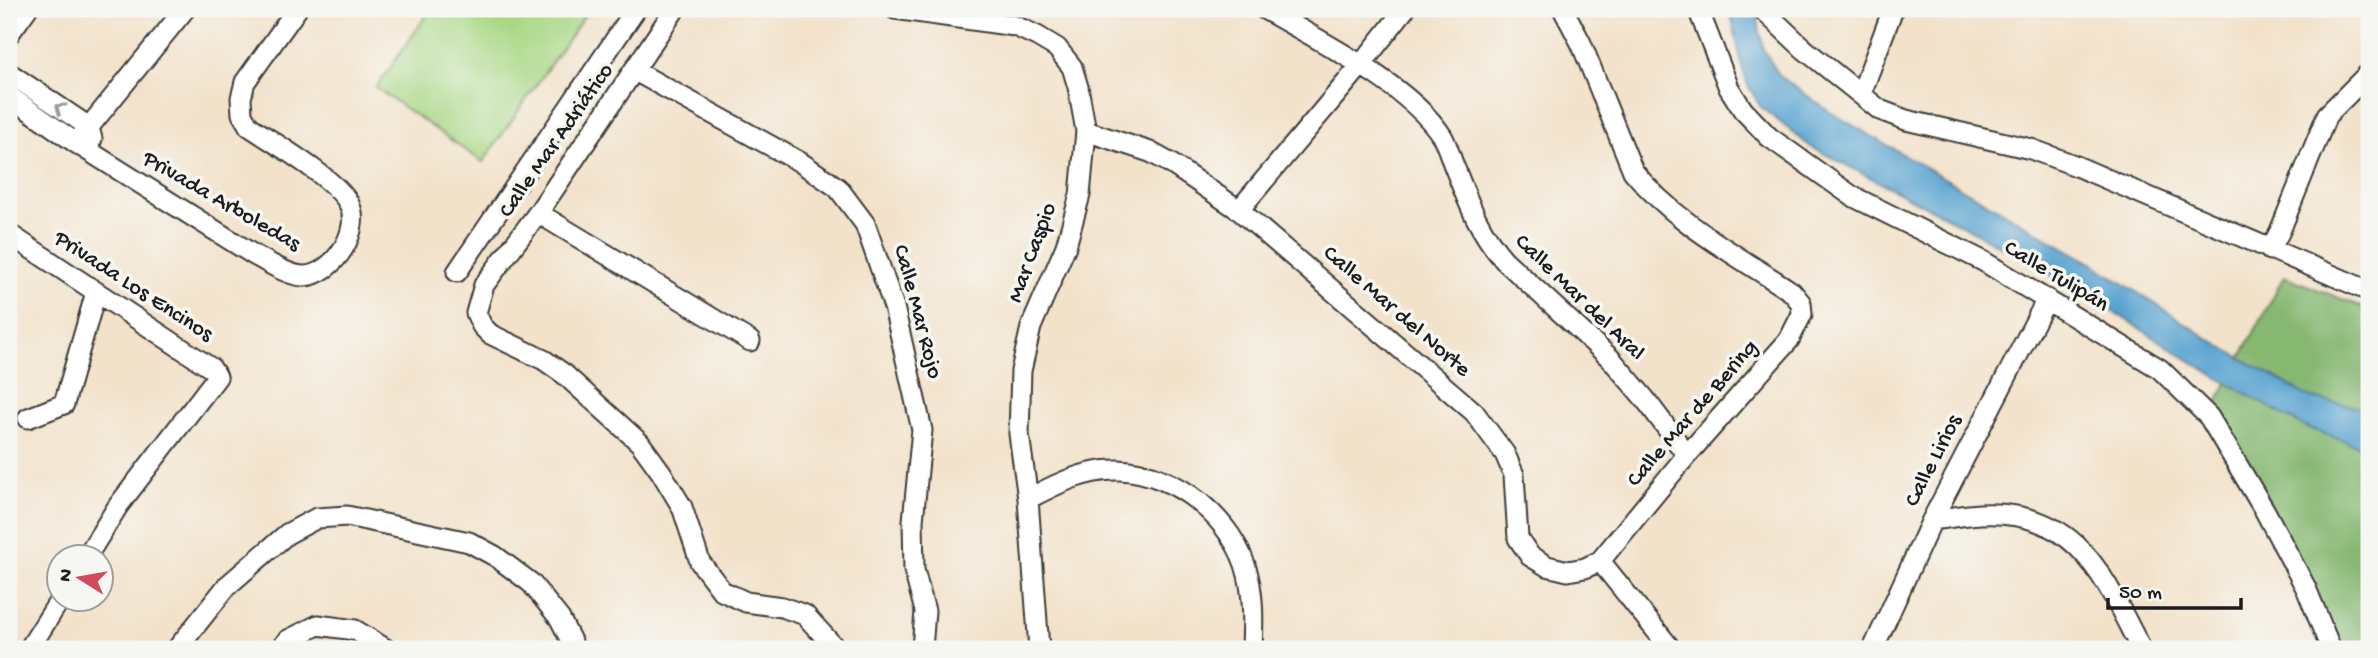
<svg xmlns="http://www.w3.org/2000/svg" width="2378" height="658" viewBox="0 0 2378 658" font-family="'Gochi Hand',sans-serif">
<rect width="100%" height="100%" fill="#f6f6f2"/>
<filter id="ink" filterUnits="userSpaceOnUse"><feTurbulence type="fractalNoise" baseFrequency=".0143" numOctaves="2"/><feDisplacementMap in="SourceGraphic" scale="14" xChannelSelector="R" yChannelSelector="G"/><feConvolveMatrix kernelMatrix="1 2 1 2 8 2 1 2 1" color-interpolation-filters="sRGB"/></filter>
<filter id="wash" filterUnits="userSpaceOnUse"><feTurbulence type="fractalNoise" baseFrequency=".00686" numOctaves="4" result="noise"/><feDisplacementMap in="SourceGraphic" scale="28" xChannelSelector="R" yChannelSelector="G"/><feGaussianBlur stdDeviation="1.57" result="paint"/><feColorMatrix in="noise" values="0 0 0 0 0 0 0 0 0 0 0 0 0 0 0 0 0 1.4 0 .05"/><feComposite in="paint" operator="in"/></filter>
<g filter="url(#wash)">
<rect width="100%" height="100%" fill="#f3e2ca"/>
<path fill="#a9d885" stroke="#627a50" stroke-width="2" d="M431 9H589L483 162 376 88Z"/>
<path fill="#86b872" stroke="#516a47" stroke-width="2" d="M2284 276 2369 310V649H2331L2209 417Z"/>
<path fill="#58a3d0" stroke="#3a6076" stroke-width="2" d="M1730 9H1756L1763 49 1774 67 1780 76 1830 112 2098 267 2222 347 2311 398 2369 409V449L2305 427 2208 372 2084 293 1964 226 1811 147 1760 106 1747 83 1741 63Z"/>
</g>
<g filter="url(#ink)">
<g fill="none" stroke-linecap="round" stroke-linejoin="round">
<g stroke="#3c3a36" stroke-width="23">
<path id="minor" d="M675 9 538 213 484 285 476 313 482 326 490 334 544 360 564 374 640 443 661 472 682 507 700 562 722 591 746 602 782 607 805 615 836 649
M895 9 1015 26 1037 36 1057 48 1072 67 1078 87 1086 131 1080 195 1066 246 1031 327 1021 371 1019 434 1028 499 1039 649
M1264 9C1317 39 1409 85 1442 136 1448 146 1451 160 1456 171 1469 204 1480 233 1504 260L1611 359 1645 399 1687 455
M1698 9 1729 88 1743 110 1769 137 1852 196 1983 261 2160 369 2209 417 2265 511 2306 588 2331 649
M1762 9 1804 49 1880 110 1906 120 2031 149 2074 165 2369 291
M9 34 27 9
M635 71 800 162 838 188 865 224 894 307 922 430 913 521 914 570 925 611 922 649
M9 73 89 127 92 139
M1861 94 1893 9
M9 96 76 143 254 255C268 262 288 276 304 276 334 275 364 228 348 202 334 178 274 143 249 126L242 114 241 98 245 82 297 9
M1086 131 1150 152 1170 163 1239 210 1474 412 1505 454 1514 475 1518 538 1530 556 1547 566 1568 571 1585 568 1600 561 1687 455 1789 340 1802 314 1801 303 1792 292C1738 256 1675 223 1633 171L1581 43 1563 9
M76 143 185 9
M1239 210 1361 65 1405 9
M538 213 750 341
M9 234 211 368 217 377 118 506 87 556
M2270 250 2280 231 2327 115 2369 73
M457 272 636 9
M28 418 64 404 96 292
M1028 499C1056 484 1086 469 1119 470 1176 472 1235 520 1248 575 1254 600 1253 624 1252 649
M1932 520C1948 518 1964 515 1980 514 2078 509 2103 576 2141 649
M1600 561 1671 649
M29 649 61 598
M177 649 227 586 287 534 317 518 347 516 469 542 495 556 531 583 560 619 575 649
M280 649 288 640 318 625 355 630 386 649
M1873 649 1932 520 2047 299"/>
</g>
<use href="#minor" stroke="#fff" stroke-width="19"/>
</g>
<defs><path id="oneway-chevron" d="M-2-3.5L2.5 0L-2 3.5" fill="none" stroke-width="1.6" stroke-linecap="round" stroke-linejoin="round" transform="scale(1.75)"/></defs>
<use stroke="#999" href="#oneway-chevron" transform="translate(60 108) rotate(-146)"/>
</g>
<g text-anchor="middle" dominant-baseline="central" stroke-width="7" stroke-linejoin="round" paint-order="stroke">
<g font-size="23" fill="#1c1c1c" stroke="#f6f6f2">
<text transform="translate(557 141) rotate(-55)">Calle Mar Adriático</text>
<text transform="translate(221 202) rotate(30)">Privada Arboledas</text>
<text transform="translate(1033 253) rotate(-70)">Mar Caspio</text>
<text transform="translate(2056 277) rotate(31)">Calle Tulipán</text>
<text transform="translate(133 287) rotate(33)">Privada Los Encinos</text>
<text transform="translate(1579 298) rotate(44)">Calle Mar del Aral</text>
<text transform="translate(917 312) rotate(75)">Calle Mar Rojo</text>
<text transform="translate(1396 312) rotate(41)">Calle Mar del Norte</text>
<text transform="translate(1693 414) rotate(-49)">Calle Mar de Bering</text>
<text transform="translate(1934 461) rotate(-63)">Calle Lirios</text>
</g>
</g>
<rect width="2378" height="658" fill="none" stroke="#f6f6f2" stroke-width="35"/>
<g transform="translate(80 578) rotate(281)"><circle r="33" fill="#f6f6f2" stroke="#9f9f9c" stroke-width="2"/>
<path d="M0-5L12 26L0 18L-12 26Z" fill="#d1495b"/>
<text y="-10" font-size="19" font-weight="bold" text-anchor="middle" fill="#1c1c1c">N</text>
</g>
<path d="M2108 598v10h133v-10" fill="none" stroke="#1c1c1c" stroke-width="3.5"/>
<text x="2119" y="598" font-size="21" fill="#1c1c1c" stroke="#f6f6f2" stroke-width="5" paint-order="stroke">50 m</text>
</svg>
